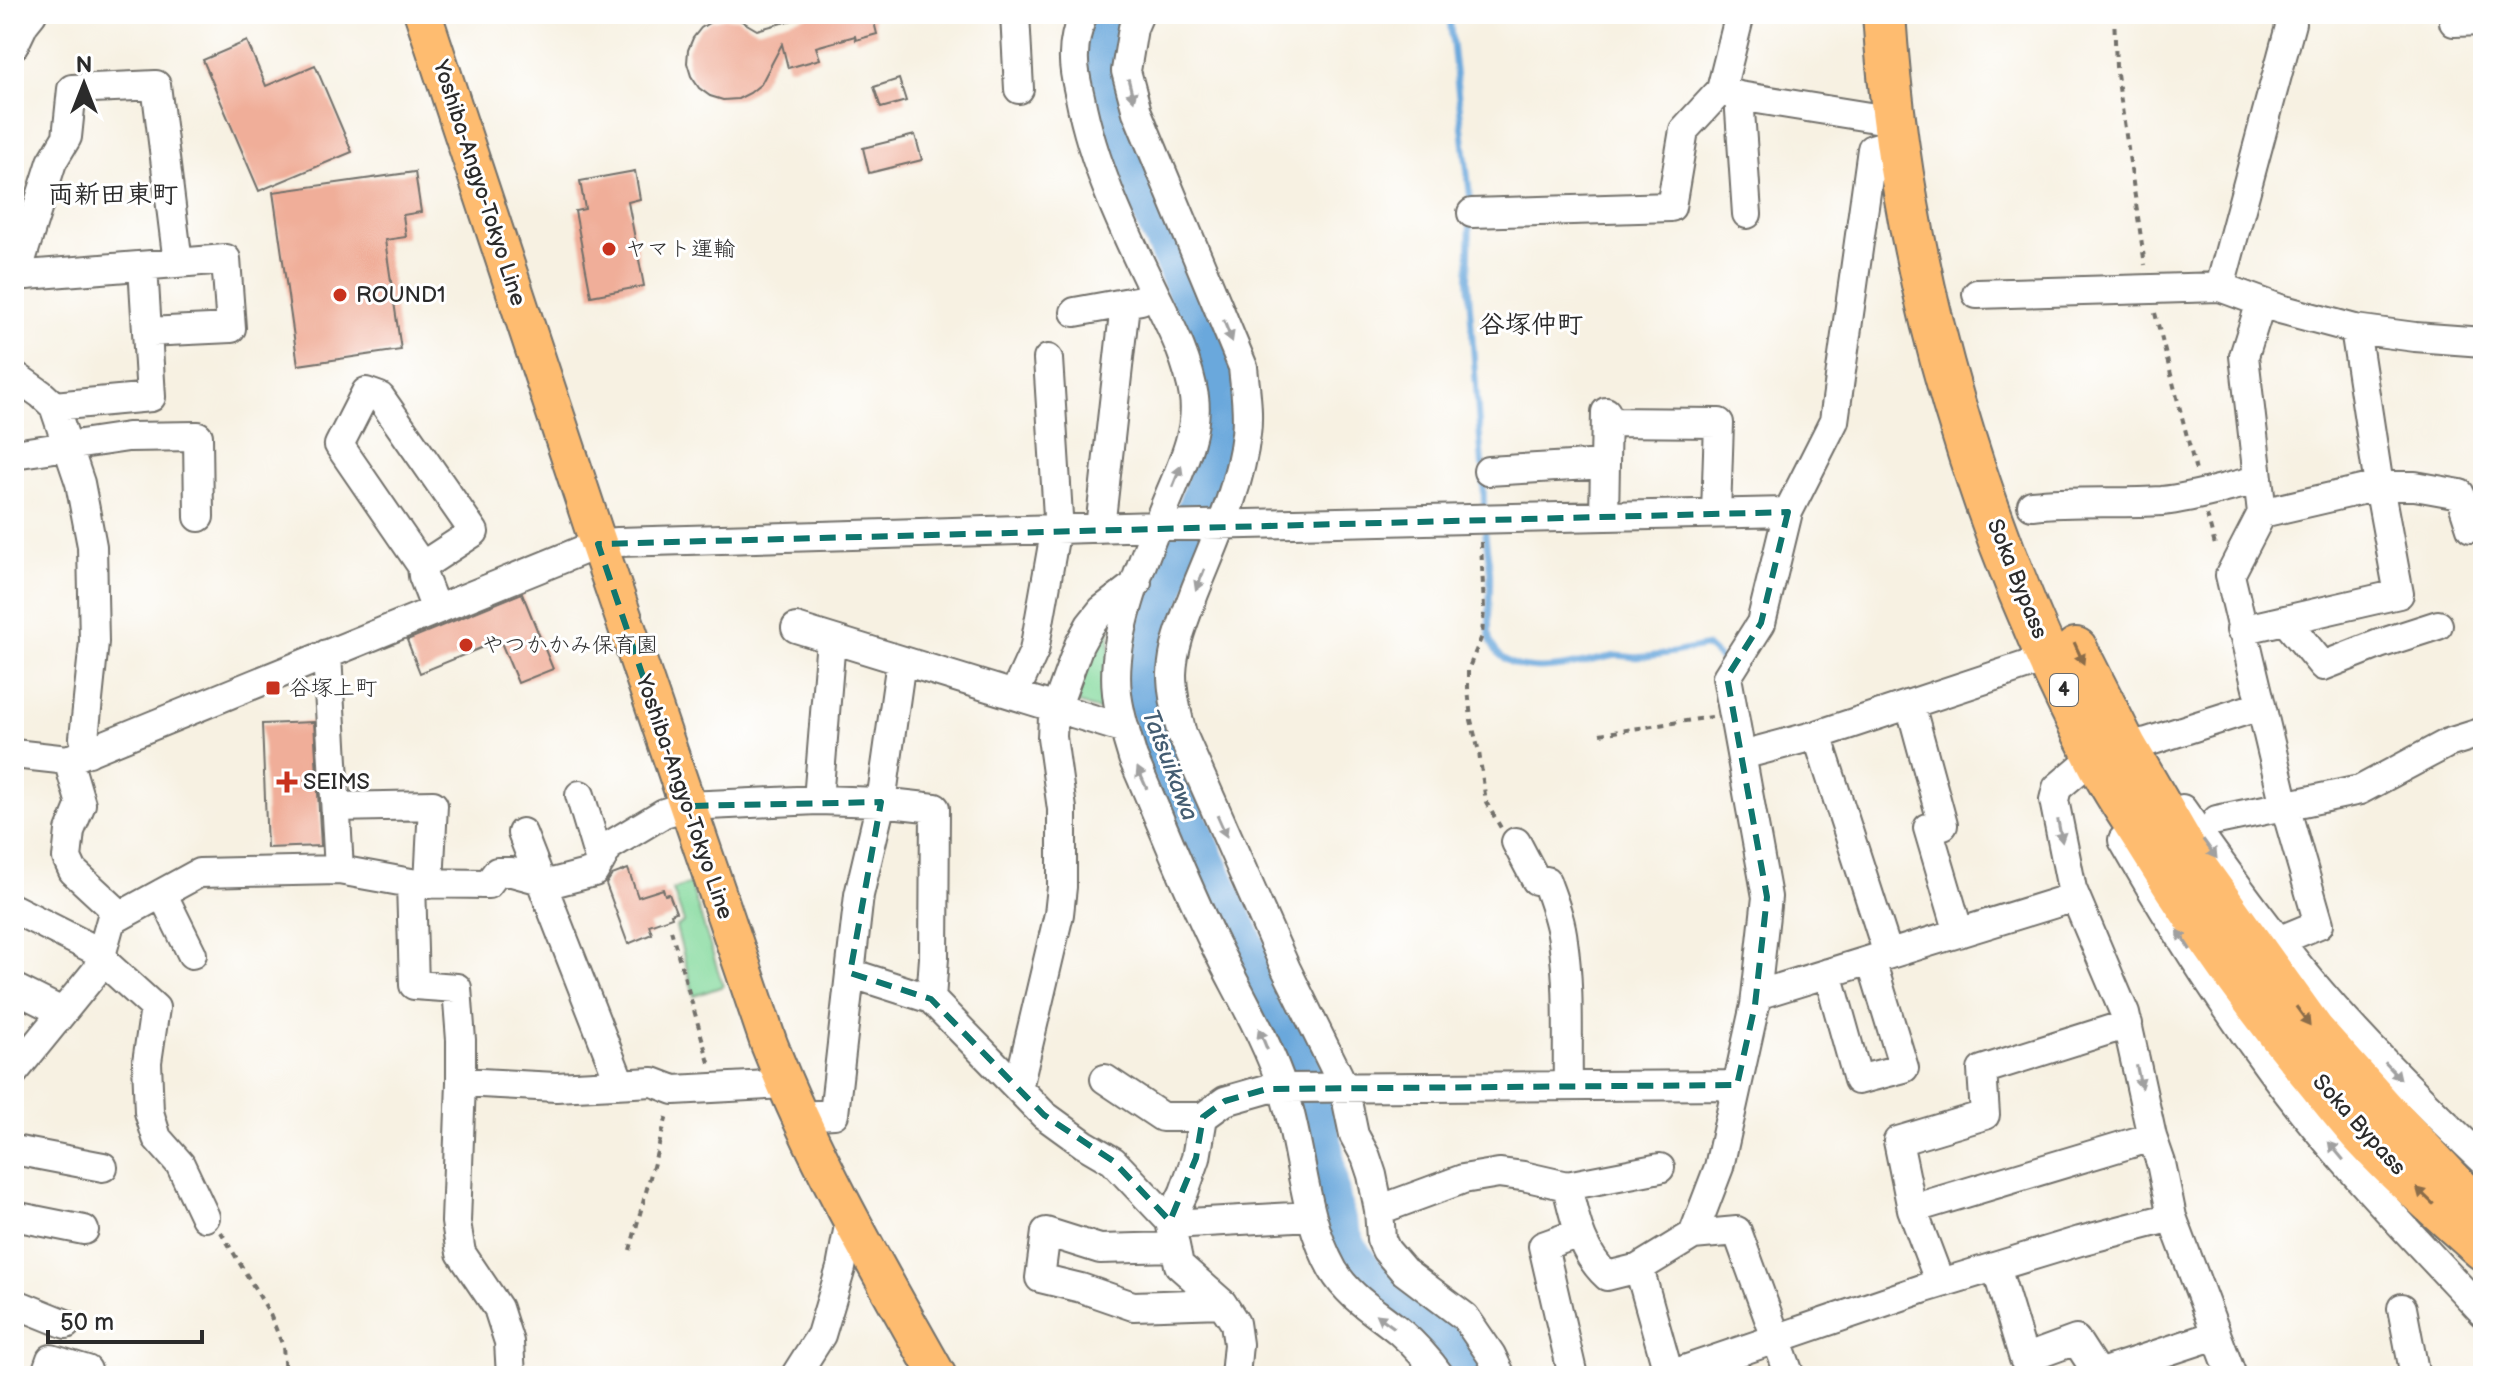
<svg xmlns="http://www.w3.org/2000/svg" width="2497" height="1390" viewBox="0 0 2497 1390" font-family="'Balsamiq Sans','Klee One',sans-serif">
<rect width="100%" height="100%" fill="#fff"/>
<filter id="ink" filterUnits="userSpaceOnUse"><feTurbulence type="fractalNoise" baseFrequency=".0125" numOctaves="2"/><feDisplacementMap in="SourceGraphic" scale="16" xChannelSelector="R" yChannelSelector="G"/><feConvolveMatrix kernelMatrix="1 2 1 2 8 2 1 2 1" color-interpolation-filters="sRGB"/></filter>
<filter id="wash" filterUnits="userSpaceOnUse"><feTurbulence type="fractalNoise" baseFrequency=".006" numOctaves="4" result="noise"/><feDisplacementMap in="SourceGraphic" scale="32" xChannelSelector="R" yChannelSelector="G"/><feGaussianBlur stdDeviation="1.8" result="paint"/><feColorMatrix in="noise" values="0 0 0 0 0 0 0 0 0 0 0 0 0 0 0 0 0 1.4 0 .05"/><feComposite in="paint" operator="in"/></filter>
<g filter="url(#wash)">
<rect width="100%" height="100%" fill="#f7f1e2"/>
<path fill="#83d99c" stroke="#578264" stroke-width="2" d="M1110 612 1109 714 1070 700 1087 651Z
M690 883 723 986 694 996 676 927 684 922 673 890Z"/>
<g fill="none" stroke-linecap="round" stroke-linejoin="round">
<path stroke="#6aa8dc" stroke-width="6" d="M1449 14 1471 205
M1470 220 1468 280 1482 465
M1483 476 1484 505
M1485 529C1486 544 1489 558 1490 572 1491 587 1487 630 1490 640 1509 688 1579 662 1614 656 1623 655 1631 658 1639 657 1661 656 1684 650 1706 646L1721 660"/>
<path stroke="#6aa8dc" stroke-width="36" d="M1112 14C1109 25 1104 37 1102 49 1097 79 1110 110 1120 138 1137 186 1159 232 1179 278 1205 338 1232 387 1214 453L1145 653 1141 678 1146 705 1162 752 1208 861 1304 1067C1312 1088 1318 1109 1322 1131 1330 1172 1330 1213 1350 1249 1369 1284 1403 1299 1431 1323 1448 1338 1459 1356 1471 1376"/>
</g>
<g id="blocks">
<path fill="#f0ae99" d="M814 14H872L877 34 856 40 855 36 816 47 820 59 788 68 782 44 761 84 750 93 738 99 723 100 710 96 699 88 691 76 687 63 688 50 693 38 701 28 712 21 725 18 738 19 757 30Z
M247 41 266 86 315 65 352 152 259 191 203 60Z
M899 79 906 101 881 108 874 87Z
M915 135 922 160 869 173 863 148Z
M635 171 640 199 628 202 644 286 591 296 575 211 585 209 580 181Z
M415 172 421 212 403 215 406 237 385 240 401 350 298 365 273 192Z
M522 593 553 669 518 683 500 640 420 673 407 640Z
M314 722 321 846 267 848 262 724Z
M628 869 638 897 663 889 665 895 669 894 676 912 671 914 672 917 649 925 652 934 628 944 606 884 612 875Z"/>
</g>
</g>
<g filter="url(#ink)">
<use href="#blocks" fill-opacity="0" stroke="#72706b" stroke-width="2"/>
<g fill="none" stroke-linecap="round" stroke-linejoin="round">
<g stroke="#72706b" stroke-width="32">
<path id="minor" d="M1015 14 1019 89
M1083 14C1078 27 1074 41 1074 55 1073 69 1077 84 1080 97 1093 164 1123 228 1153 290 1170 325 1188 358 1194 397 1199 432 1180 469 1167 501 1145 555 1110 634 1117 693 1119 715 1127 737 1133 758 1160 819 1184 881 1213 941 1237 990 1266 1037 1283 1089 1303 1149 1302 1215 1333 1270 1349 1297 1376 1312 1399 1331 1415 1345 1428 1359 1440 1376
M1139 14 1133 28 1126 71 1137 112 1243 367C1245 389 1249 412 1246 434 1240 488 1215 541 1195 591 1185 618 1173 645 1172 674 1172 694 1177 715 1182 734L1286 969 1344 1087 1354 1135 1366 1157 1372 1175 1379 1210 1381 1239 1386 1250 1404 1271 1465 1317 1491 1355 1501 1376
M2454 22 2483 21
M14 45 24 24 32 14
M1721 90 1739 96 1894 121
M1739 96 1747 214
M1472 213 1671 207 1684 130 1721 90 1740 14
M14 276 226 259 231 328 147 332
M16 276 52 162 67 137 72 89 156 85 178 263
M2220 287 2291 23 2289 14
M1977 294 2220 287 2280 309 2355 329 2415 337 2483 342
M2261 302 2244 356 2262 513 2230 575 2285 806 2319 924 2278 941
M1075 312 1141 300
M14 375 41 394 54 406 80 483 92 546 94 642 84 738 89 752
M54 406 151 397 143 266
M1606 422 1719 423 1716 513
M14 454 128 437 198 436 199 517
M1488 471 1605 464
M2032 505C2076 500 2118 504 2162 501 2194 498 2227 487 2258 480
M2262 513 2379 486H2415L2460 494 2471 528 2483 525
M1604 516 1606 412
M1100 528 1125 304
M422 566 474 532 380 397 366 392 339 445 422 566 423 576 436 610
M2285 620 2323 666 2379 644 2438 625
M796 628 1125 729
M2241 630 2399 594 2379 486 2355 329
M327 654 339 870 411 883 488 884 497 872H512L552 883 594 872 609 846 664 813 687 806 818 800 881 802 935 808 934 958 931 999 1044 1115 1084 1144 1113 1161 1170 1221
M1014 695 1034 651 1058 516 1048 359
M1910 704 1943 825 1928 828 1959 933
M1817 735 1888 954
M2125 746 2147 742 2260 706
M14 754 68 760 598 544 618 542 1157 526 1788 512
M1742 755 1817 735 2049 658
M2083 766 2057 788 2054 800 2072 889 2125 1014 2152 1137 2161 1163 2172 1217 2232 1376
M580 795 600 862
M818 800 831 639
M336 807 433 805 429 884
M2182 809C2230 877 2279 945 2334 1008 2381 1061 2432 1111 2483 1160
M2217 820 2360 790 2448 743 2483 732
M522 833 620 1083
M2123 840C2168 919 2217 997 2271 1070 2334 1156 2410 1234 2483 1312
M1516 842 1536 880 1546 881C1553 901 1561 920 1563 941 1570 989 1567 1038 1568 1086
M411 883 414 985 457 988 461 1040V1082L456 1222 461 1253 498 1308 509 1342 511 1376
M162 893 192 954
M14 909 103 954
M111 921 199 873 339 870
M101 959 155 1008 147 1062 149 1112 157 1138 180 1164 205 1217
M850 973 931 999
M1828 973 1858 1080 1904 1068 1871 960
M14 988 62 1012
M1757 995 2075 897
M14 1072 97 970 114 909 73 871 67 858 70 831 81 804 68 760
M1105 1079 1162 1117H1203
M461 1082 556 1087 653 1082 674 1090 785 1084
M1018 1088 1059 914 1062 887V809L1052 737 1053 717 1079 645 1090 625 1102 610 1137 583
M800 1116 834 1114 859 895 881 802 901 661
M14 1150 103 1167
M1567 1186C1575 1219 1581 1252 1607 1276L1639 1268
M1912 1209 2152 1137
M1379 1210 1463 1179 1499 1173 1523 1176 1567 1186 1660 1168
M14 1216 84 1230
M1171 1224 1311 1216
M1693 1235 1719 1167 1755 1005 1767 897 1727 677 1761 623 1788 512 1834 421 1872 149 1896 142
M1175 1247 1100 1249 1046 1232 1040 1278 1081 1288 1133 1306 1222 1303
M1996 1267 2024 1359 2076 1340 2098 1374 2216 1335
M1940 1283 1912 1209 1898 1141 1985 1115 1982 1070 2128 1024
M14 1303 66 1324
M2402 1308 2415 1376
M1669 1375 1639 1268 1693 1235 1737 1231 1790 1376
M45 1376 51 1359 87 1370 85 1376
M795 1376 821 1335 841 1268 850 1220
M1235 1376 1238 1344 1235 1323 1222 1303 1179 1265 1170 1221 1184 1192 1196 1158 1203 1117 1225 1101 1267 1089 1283 1088 1737 1085
M1573 1376 1543 1246 1579 1233
M1667 1376 1925 1288 2080 1241 2172 1217"/>
</g>
<g stroke="#72706b" stroke-width="40">
<path id="major" d="M423 14 594 531 769 1044C814 1160 877 1268 938 1376"/>
</g>
<g stroke="#72706b" stroke-width="46">
<path id="highway" d="M1884 14C1901 277 1980 536 2102 769 2115 794 2132 818 2147 842 2196 922 2250 999 2310 1072 2328 1094 2345 1116 2364 1137 2401 1177 2443 1213 2483 1249
M2076 649 2125 746 2194 865 2313 1031 2390 1117 2467 1198"/>
</g>
<path stroke="#72706b" stroke-width="4" stroke-dasharray="6 6" stroke-linecap="butt" d="M2114 14 2116 67 2145 265
M2155 313 2196 471
M2207 515 2216 549
M1481 542 1484 609 1482 636 1468 670V688L1471 720 1479 752 1486 802 1501 828
M1600 734 1712 717
M671 930 710 1066
M221 1232 269 1312 283 1346 285 1376
M630 1250 668 1112"/>
<use href="#minor" stroke="#fff" stroke-width="28"/>
<use href="#major" stroke="#febc70" stroke-width="36"/>
<use href="#highway" stroke="#febc70" stroke-width="42"/>
</g>
<defs><path id="oneway-solid" d="M-6-.8H1V-3.2L6.5 0L1 3.2V.8H-6Z" transform="scale(2)"/></defs>
<g fill="#a0a0a0">
<use href="#oneway-solid" transform="translate(1131 90) rotate(76)"/>
<use href="#oneway-solid" transform="translate(1228 331) rotate(68)"/>
<use href="#oneway-solid" transform="translate(1177 476) rotate(-68)"/>
<use href="#oneway-solid" transform="translate(1200 580) rotate(112)"/>
<use href="#oneway-solid" transform="translate(1142 778) rotate(-114)"/>
<use href="#oneway-solid" transform="translate(1222 826) rotate(66)"/>
<use href="#oneway-solid" transform="translate(2060 831) rotate(79)"/>
<use href="#oneway-solid" transform="translate(2210 849) rotate(54)"/>
<use href="#oneway-solid" transform="translate(2184 940) rotate(-123)"/>
<use href="#oneway-solid" transform="translate(1263 1039) rotate(-112)"/>
<use href="#oneway-solid" transform="translate(2393 1071) rotate(47)"/>
<use href="#oneway-solid" transform="translate(2139 1077) rotate(78)"/>
<use href="#oneway-solid" transform="translate(2336 1151) rotate(-130)"/>
<use href="#oneway-solid" transform="translate(1385 1321) rotate(-144)"/>
</g>
<g fill="#8a6c4a">
<use href="#oneway-solid" transform="translate(2079 653) rotate(66)"/>
<use href="#oneway-solid" transform="translate(2303 1016) rotate(54)"/>
<use href="#oneway-solid" transform="translate(2425 1196) rotate(-136)"/>
</g>
</g>
<path fill="none" stroke="#0f766e" stroke-width="6" stroke-dasharray="16 10" stroke-linejoin="round" d="M1788 512 1761 623 1727 677 1767 897 1755 1005 1737 1085 1267 1089 1225 1101 1203 1117 1196 1158 1170 1221 1113 1161 1044 1115 931 999 850 973 881 802 687 806 598 544Z"/>
<g fill="#c8321e" stroke="#fff" stroke-width="3">
<circle cx="609" cy="249" r="8"/>
<circle cx="340" cy="295" r="8"/>
<circle cx="466" cy="645" r="8"/>
<rect x="265" y="680" width="16" height="16" rx="4"/>
<path d="M283 770h8v8h8v8h-8v8h-8v-8h-8v-8h8z"/>
</g>
<g text-anchor="middle" dominant-baseline="central" stroke-width="6" stroke-linejoin="round" paint-order="stroke">
<rect fill="#fff" stroke="#6b6b6b" stroke-width="2" x="2050" y="674" width="28" height="32" rx="6"/>
<g font-size="20" font-weight="bold" fill="#2b2b2b">
<text x="2064" y="690">4</text>
</g>
<g font-size="22" fill="#2b2b2b" stroke="#fff">
<text transform="translate(479 183) rotate(72)">Yoshiba-Angyo-Tokyo Line</text>
<text transform="translate(2017 579) rotate(68)">Soka Bypass</text>
<text transform="translate(684 797) rotate(71)">Yoshiba-Angyo-Tokyo Line</text>
<text transform="translate(2359 1125) rotate(48)">Soka Bypass</text>
</g>
<g font-size="22" fill="#2b2b2b" stroke="#fff" text-anchor="start">
<text x="625" y="249">ヤマト運輸</text>
<text x="356" y="295">ROUND1</text>
<text x="482" y="645">やつかかみ保育園</text>
<text x="289" y="688">谷塚上町</text>
<text x="303" y="782">SEIMS</text>
</g>
<g font-size="24" font-style="italic" fill="#445d72" stroke="#fff">
<text transform="translate(1170 765) rotate(69)">Tatsuikawa</text>
</g>
<g font-size="26" font-weight="bold" fill="#2b2b2b" stroke="#fff">
<text x="113" y="195">両新田東町</text>
<text x="1531" y="325">谷塚仲町</text>
</g>
</g>
<rect width="2497" height="1390" fill="none" stroke="#fff" stroke-width="48"/>
<g transform="translate(84 84)" stroke="#ffffff" stroke-width="6" paint-order="stroke">
<path d="M0-6L14 30L0 20L-14 30Z" fill="#2b2b2b"/>
<text y="-12" font-size="22" font-weight="bold" text-anchor="middle" fill="#2b2b2b">N</text>
</g>
<path d="M48 1330v12h154v-12" fill="none" stroke="#2b2b2b" stroke-width="4"/>
<text x="60" y="1330" font-size="24" fill="#2b2b2b" stroke="#ffffff" stroke-width="6" paint-order="stroke">50 m</text>
</svg>
